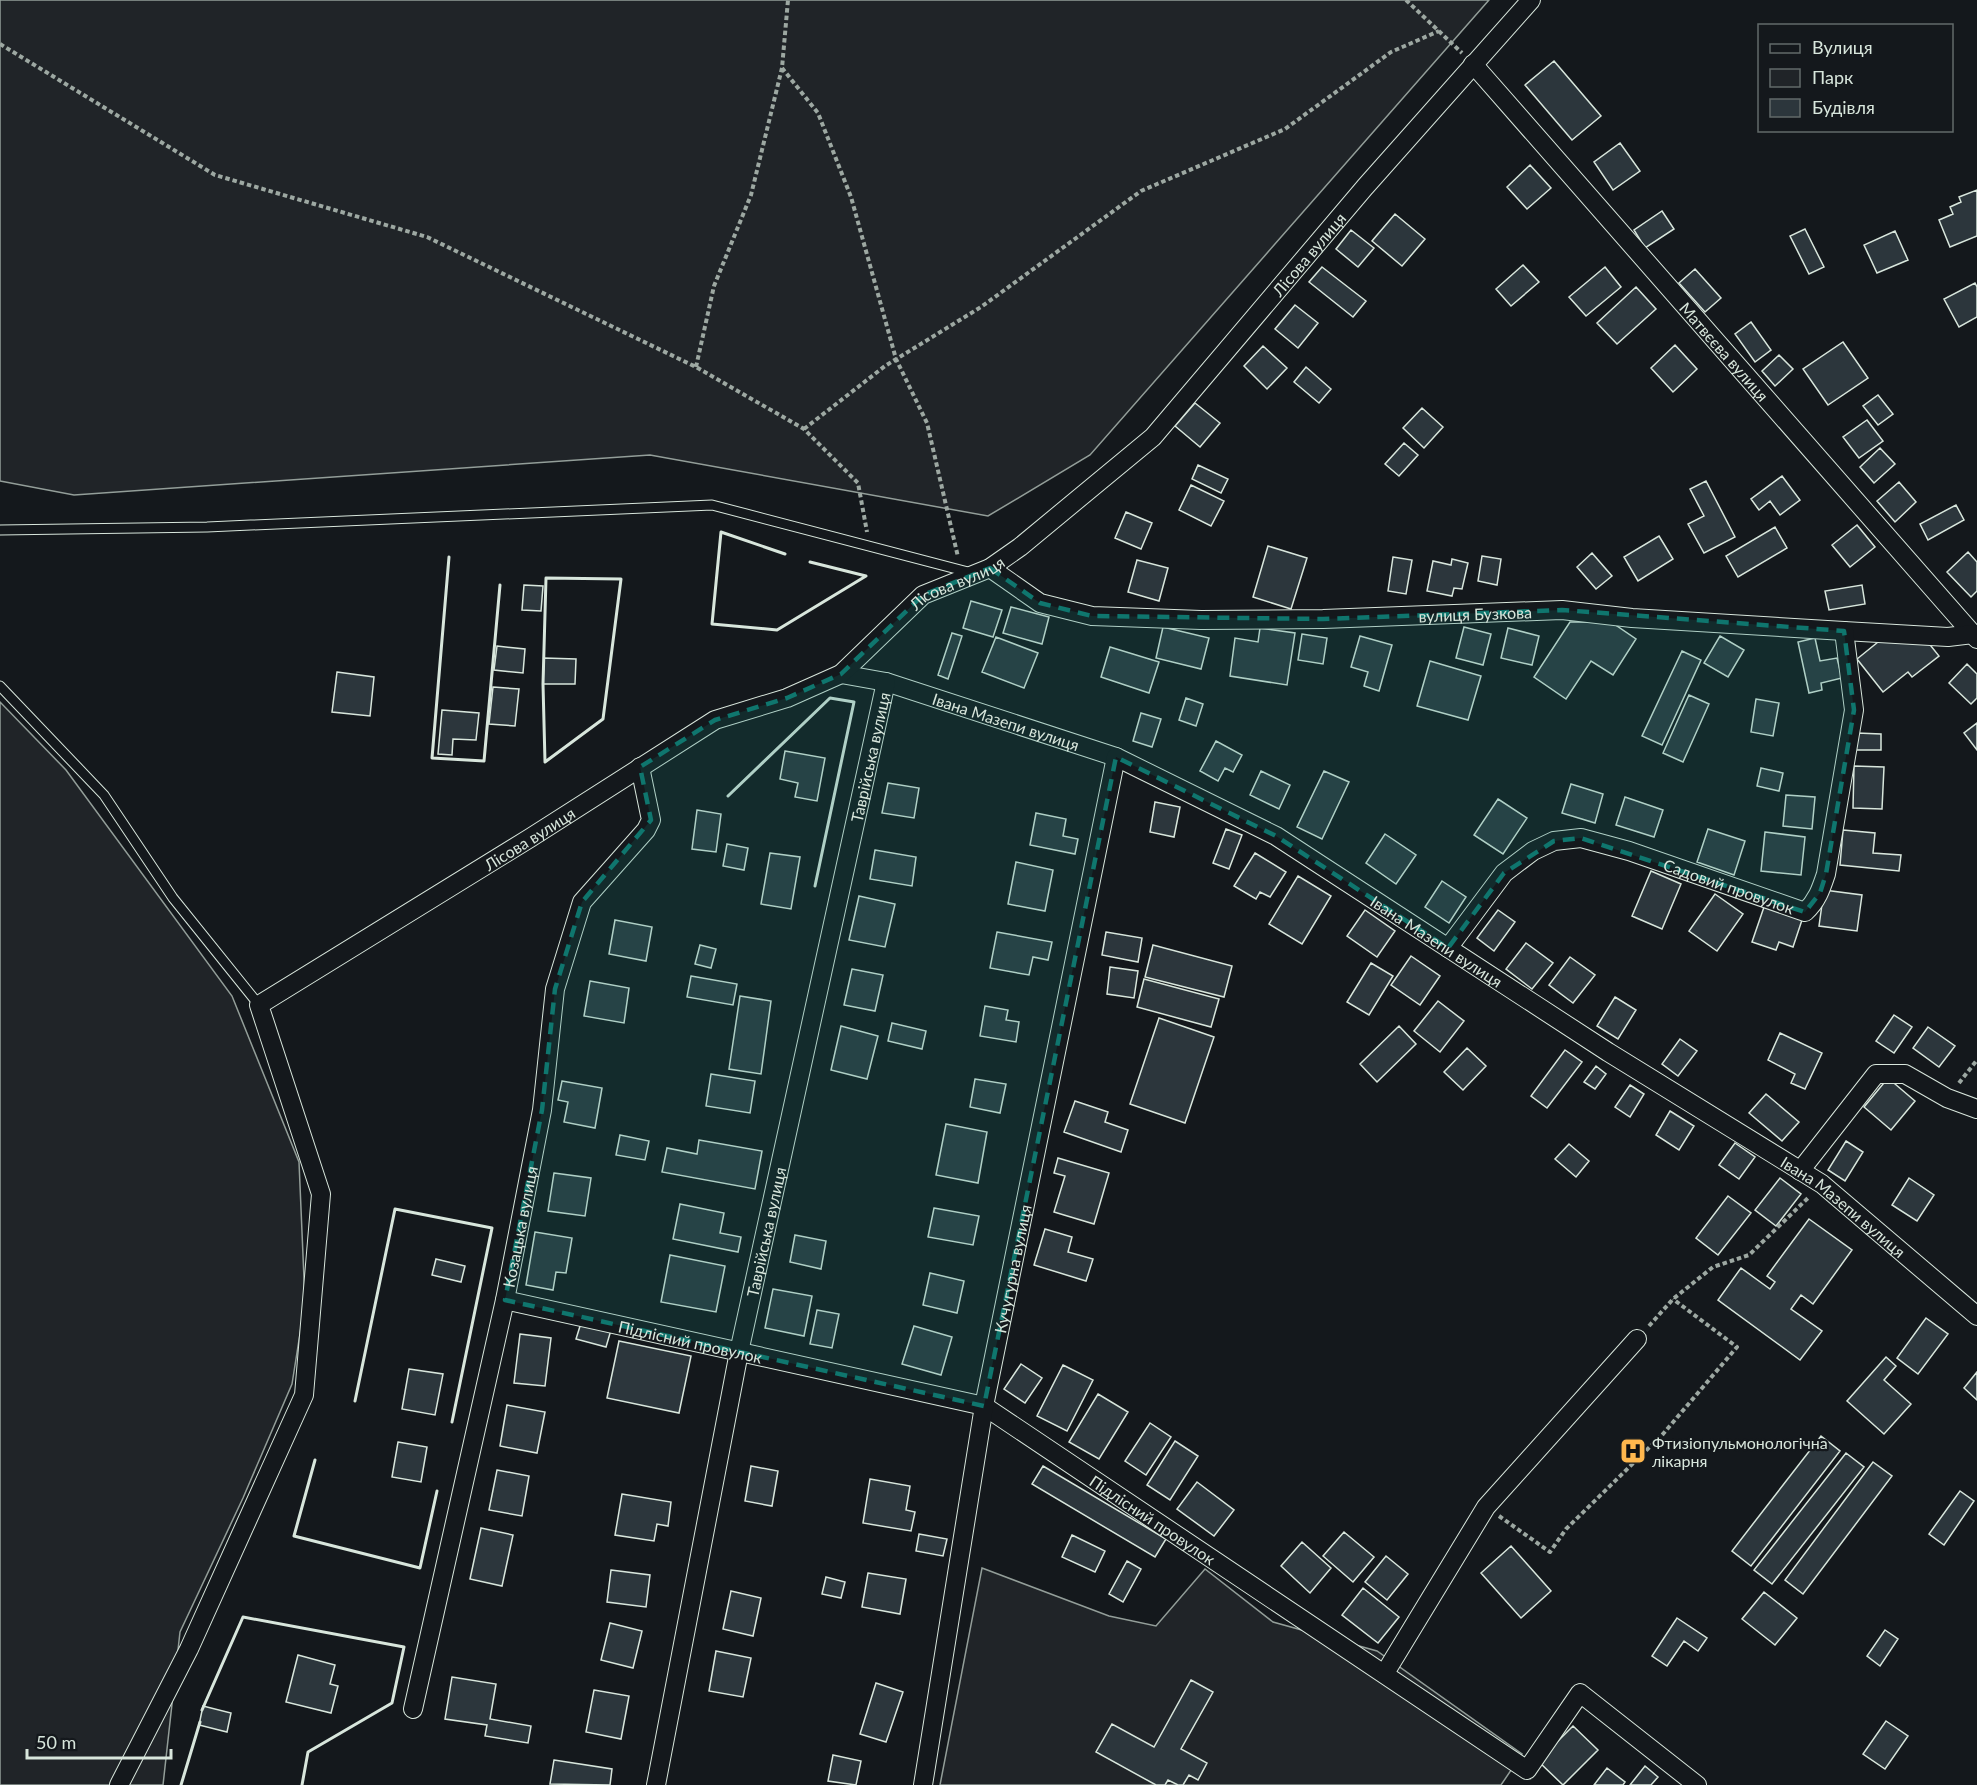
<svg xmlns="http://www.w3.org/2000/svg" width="1977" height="1785" viewBox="0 0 1977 1785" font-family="Lato,sans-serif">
<rect width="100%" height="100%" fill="#14181c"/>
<path fill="#202428" stroke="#939e99" stroke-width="1.5" d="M0 0H1489L1090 455 988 516 650 455 74 495 0 481Z
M0 702 66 770 232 996 299 1162 305 1302 292 1384 243 1498 180 1632 163 1785H0Z
M982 1568 1109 1616 1156 1626 1205 1569 1273 1622 1377 1651 1522 1754 1501 1785H940Z"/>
<path fill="#2c363c" stroke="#d8e6dc" stroke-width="1.5" d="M1554 61 1601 116 1572 140 1525 85Z
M1620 143 1640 171 1613 190 1594 162Z
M1530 165 1551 188 1527 209 1507 187Z
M1977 190V236L1950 247 1939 220 1953 214 1950 207 1961 202 1959 197Z
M1662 211 1674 229 1645 248 1634 230Z
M1395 214 1425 239 1402 266 1372 241Z
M1805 229 1824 267 1809 274 1790 236Z
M1351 230 1374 248 1358 267 1336 249Z
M1895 231 1908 260 1877 273 1864 245Z
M1523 265 1539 282 1511 306 1496 289Z
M1322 267 1366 301 1353 317 1309 282Z
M1605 267 1621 287 1586 316 1569 297Z
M1695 269 1721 298 1705 312 1679 283Z
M1975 283 1977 287V317L1959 327 1944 299Z
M1636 287 1656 309 1617 344 1597 323Z
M1295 305 1318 323 1298 348 1275 329Z
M1751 322 1771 350 1755 362 1735 334Z
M1843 342 1868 378 1828 405 1803 369Z
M1675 345 1697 369 1673 392 1651 368Z
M1263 346 1287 368 1267 389 1244 366Z
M1779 355 1793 369 1775 386 1762 371Z
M1306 367 1331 389 1319 403 1294 382Z
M1878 395 1893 414 1878 425 1863 406Z
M1195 403 1220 423 1200 447 1175 426Z
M1422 408 1443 427 1424 448 1403 428Z
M1867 420 1883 441 1859 458 1843 437Z
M1404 443 1418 455 1399 476 1385 464Z
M1880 448 1895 464 1874 483 1860 467Z
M1198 465 1228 479 1221 493 1192 479Z
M1782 476 1800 500 1780 515 1770 501 1759 510 1751 499Z
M1706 481 1735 537 1704 553 1688 524 1704 516 1690 489Z
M1899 482 1916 502 1895 522 1877 501Z
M1191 485 1224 501 1211 526 1179 510Z
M1956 505 1964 520 1928 540 1920 524Z
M1126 512 1152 523 1141 549 1115 538Z
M1857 525 1875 547 1850 567 1832 545Z
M1775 527 1787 548 1738 577 1726 556Z
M1659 536 1673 559 1638 581 1624 557Z
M1268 546 1307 558 1291 609 1253 597Z
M1968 552 1977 562V591L1971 597 1947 572Z
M1592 553 1612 576 1596 589 1577 567Z
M1482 556 1501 559 1497 585 1478 581Z
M1393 557 1412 560 1406 594 1388 591Z
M1452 559 1468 563 1462 589 1454 588 1452 596 1427 591 1433 561 1451 565Z
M1137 560 1168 568 1159 601 1128 592Z
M524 585 543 586 541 611 522 610Z
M1862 585 1865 604 1829 610 1825 591Z
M971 601 1002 610 993 637 963 628Z
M1011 607 1049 617 1042 644 1003 633Z
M1570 622H1611L1636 639 1613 675 1591 661 1566 699 1534 677Z
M1163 627 1209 638 1201 669 1156 658Z
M1464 627 1491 634 1483 665 1456 658Z
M1260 628 1295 633 1287 685 1230 676 1235 638 1258 642Z
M1508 628 1539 636 1532 665 1501 658Z
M952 633 962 636 948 679 938 675Z
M1302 634 1327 638 1323 664 1298 660Z
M1360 636 1392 645 1379 691 1364 686 1368 672 1351 667Z
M1720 636 1744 650 1728 677 1704 663Z
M996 637 1038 653 1024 688 982 672Z
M1815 638 1820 661 1837 658 1842 678 1821 683 1822 690 1809 693 1798 642Z
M1883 638 1927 641 1939 656 1912 677 1908 672 1883 692 1857 659Z
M497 646 525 649 523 673 494 670Z
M1110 647 1159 662 1149 693 1101 677Z
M1682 651 1701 660 1662 745 1642 736Z
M544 658 576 659 575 684H543Z
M1430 661 1481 676 1468 720 1417 706Z
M1967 664 1977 674V698L1971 704 1949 683Z
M337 672 374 677 370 716 332 712Z
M493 687 519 689 515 726 489 724Z
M1689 695 1709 704 1683 762 1663 753Z
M1186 698 1203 704 1196 726 1179 720Z
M1756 699 1779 703 1773 736 1751 732Z
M442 710 479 713 476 740 453 739 452 755 438 754Z
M1141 713 1161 719 1152 747 1133 741Z
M1977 723V750L1964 733Z
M1857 733 1881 734V750H1856Z
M1216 741 1242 755 1233 772 1225 768 1218 781 1200 771Z
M785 751 825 758 817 801 795 797 798 783 780 779Z
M1854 766 1884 767 1882 809 1853 808Z
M1761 768 1783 773 1779 791 1757 786Z
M1261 771 1290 785 1279 809 1250 795Z
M1324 771 1349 782 1322 839 1297 827Z
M888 783 919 788 914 818 882 813Z
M1571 784 1603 794 1595 823 1562 813Z
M1786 795 1815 797 1812 829 1783 826Z
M1625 797 1663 810 1654 837 1616 825Z
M1498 799 1527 818 1503 854 1474 835Z
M1155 802 1180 807 1174 837 1150 832Z
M697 810 721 814 716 852 692 849Z
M1036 813 1066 819 1063 836 1078 839 1075 854 1030 845Z
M1226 829 1242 835 1229 869 1213 863Z
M1708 829 1745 841 1734 875 1697 862Z
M1843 830 1875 833 1873 853 1901 855 1899 871 1840 865Z
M1765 832 1805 837 1801 875 1761 871Z
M1385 834 1416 855 1396 884 1366 863Z
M727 844 748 848 744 870 723 866Z
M875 850 916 857 912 886 870 879Z
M770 853 800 857 791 909 761 904Z
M1255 853 1286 872 1270 897 1260 892 1256 899 1234 886Z
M1016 862 1053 870 1045 911 1008 904Z
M1651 871 1681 884 1662 929 1632 916Z
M1298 876 1331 896 1302 944 1269 924Z
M1442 881 1466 897 1449 923 1425 907Z
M1824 890 1862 895 1857 931 1819 926Z
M1715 894 1743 914 1717 951 1689 931Z
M859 896 895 904 885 947 849 940Z
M1764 907 1802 920 1793 947 1779 942 1776 950 1752 942Z
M1365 910 1395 931 1377 957 1347 936Z
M1498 910 1515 922 1494 951 1477 938Z
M615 920 652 927 646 961 609 954Z
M997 932 1052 942 1048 960 1033 957 1029 975 990 968Z
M1106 932 1142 938 1138 962 1102 955Z
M1526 943 1553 963 1532 989 1506 969Z
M700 945 716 949 711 968 695 964Z
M1153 945 1232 966 1224 997 1145 977Z
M1411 956 1440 976 1420 1005 1391 985Z
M1570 957 1595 975 1573 1003 1549 985Z
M1371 963 1393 976 1369 1015 1347 1002Z
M1110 967 1138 971 1134 998 1107 994Z
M852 969 883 975 875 1011 844 1005Z
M691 976 737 984 733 1005 687 997Z
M1144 979 1219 999 1211 1027 1137 1007Z
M590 981 629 988 624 1023 584 1016Z
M740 996 771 1001 761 1074 729 1069Z
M1615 997 1636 1010 1618 1039 1597 1026Z
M1438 1001 1464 1021 1440 1052 1414 1031Z
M985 1006 1008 1010 1006 1020 1019 1022 1016 1042 980 1036Z
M1894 1015 1912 1027 1894 1053 1876 1041Z
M1159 1018 1214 1037 1185 1123 1130 1104Z
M892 1023 926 1031 922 1049 888 1041Z
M841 1026 878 1036 867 1079 831 1070Z
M1399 1026 1416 1044 1377 1082 1360 1064Z
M1928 1027 1955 1046 1939 1067 1913 1048Z
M1780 1033 1822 1053 1805 1089 1791 1083 1795 1074 1768 1060Z
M1680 1039 1697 1051 1678 1076 1662 1064Z
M1467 1048 1486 1066 1463 1090 1444 1072Z
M1565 1050 1582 1062 1547 1108 1531 1096Z
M1596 1066 1606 1074 1595 1089 1584 1082Z
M711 1074 755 1081 750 1113 706 1106Z
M1888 1078 1915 1101 1891 1130 1864 1107Z
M975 1079 1006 1084 1000 1113 970 1107Z
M562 1081 602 1088 595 1128 564 1122 568 1102 558 1100Z
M1630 1085 1644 1094 1630 1117 1615 1107Z
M1766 1094 1799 1122 1782 1141 1749 1113Z
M1075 1101 1108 1112 1105 1122 1128 1130 1121 1152 1064 1132Z
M1670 1111 1694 1126 1679 1150 1656 1135Z
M946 1124 987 1132 978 1183 936 1175Z
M620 1135 649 1141 645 1160 616 1155Z
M699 1140 762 1151 755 1189 662 1172 667 1148 697 1154Z
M1846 1141 1863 1152 1845 1181 1828 1170Z
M1735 1143 1755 1157 1739 1179 1719 1165Z
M1569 1144 1589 1161 1576 1177 1555 1159Z
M1058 1158 1109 1173 1094 1224 1054 1212 1065 1176 1054 1173Z
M554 1173 591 1178 585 1216 548 1211Z
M1780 1178 1801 1194 1776 1226 1755 1210Z
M1909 1178 1934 1195 1917 1221 1892 1205Z
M1728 1196 1751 1213 1718 1255 1696 1238Z
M680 1204 724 1213 720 1233 741 1237 738 1252 673 1239Z
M934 1208 979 1216 973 1245 928 1237Z
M1809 1219 1852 1250 1813 1304 1801 1295 1791 1309 1822 1331 1800 1360 1718 1300 1741 1268 1770 1289 1775 1282 1767 1276Z
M1045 1229 1072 1237 1068 1252 1093 1259 1086 1281 1034 1265Z
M535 1232 572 1238 566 1273 556 1272 553 1290 526 1285Z
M795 1235 826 1241 821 1269 790 1262Z
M670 1255 725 1266 716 1312 661 1302Z
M436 1259 465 1266 461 1282 432 1275Z
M930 1273 964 1281 957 1313 923 1305Z
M773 1289 812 1296 804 1336 765 1328Z
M817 1310 839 1314 832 1348 810 1344Z
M1926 1318 1948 1334 1918 1374 1897 1358Z
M581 1323 611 1330 606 1347 576 1339Z
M914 1326 952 1337 941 1375 902 1364Z
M520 1334 551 1338 545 1386 514 1383Z
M619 1341 691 1356 679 1413 607 1398Z
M1886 1357 1896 1366 1884 1380 1911 1404 1884 1434 1847 1401Z
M1021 1364 1042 1378 1025 1403 1004 1389Z
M1063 1365 1093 1380 1067 1431 1037 1416Z
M409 1369 443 1374 435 1415 402 1409Z
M1977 1372V1400L1964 1388Z
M1098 1394 1128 1412 1099 1459 1069 1442Z
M507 1405 545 1412 537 1453 500 1446Z
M1150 1423 1171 1437 1146 1475 1125 1461Z
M1821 1436 1840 1451 1751 1566 1732 1551Z
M1175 1441 1198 1456 1170 1500 1147 1485Z
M398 1442 427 1447 421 1482 392 1477Z
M1846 1453 1864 1467 1772 1584 1754 1570Z
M1873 1462 1892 1476 1803 1594 1785 1580Z
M751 1466 778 1471 772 1506 745 1501Z
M1043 1466 1166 1539 1155 1557 1032 1484Z
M497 1470 529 1476 522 1516 489 1510Z
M870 1479 910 1486 906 1510 915 1512 911 1531 863 1523Z
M1197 1482 1234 1510 1214 1536 1177 1509Z
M1960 1491 1974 1501 1944 1545 1929 1534Z
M622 1494 671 1502 668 1526 657 1524 654 1541 615 1535Z
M481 1528 513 1535 502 1586 470 1579Z
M1344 1532 1374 1557 1353 1582 1323 1556Z
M919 1534 947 1539 943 1556 916 1551Z
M1072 1535 1105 1551 1095 1572 1062 1557Z
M1302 1542 1331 1568 1310 1593 1281 1566Z
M1511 1546 1551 1591 1521 1618 1481 1573Z
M1386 1556 1408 1574 1387 1600 1365 1582Z
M1127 1561 1141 1569 1123 1602 1109 1594Z
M611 1570 650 1575 646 1607 607 1602Z
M868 1573 906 1579 900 1614 862 1607Z
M826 1577 845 1582 841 1598 822 1594Z
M1363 1588 1399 1617 1378 1643 1342 1615Z
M731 1591 761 1598 753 1636 723 1629Z
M1764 1592 1797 1618 1775 1645 1742 1619Z
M1677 1618 1707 1638 1698 1651 1684 1641 1667 1666 1652 1656Z
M610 1623 642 1631 633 1668 601 1660Z
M1885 1630 1898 1639 1880 1666 1867 1656Z
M716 1651 751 1658 743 1697 709 1691Z
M298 1655 335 1665 330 1684 338 1686 331 1713 286 1702Z
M452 1677 496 1684 490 1719 531 1726 528 1743 485 1736 487 1725 445 1719Z
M1191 1680 1213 1692 1181 1749 1207 1763 1198 1780 1189 1775 1183 1785H1178L1168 1780 1165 1785H1156L1096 1752 1112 1724 1154 1747Z
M876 1683 903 1692 886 1742 860 1734Z
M594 1690 629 1696 621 1739 586 1732Z
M203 1706 231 1713 227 1732 199 1725Z
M1886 1721 1908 1736 1885 1769 1863 1754Z
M1573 1726 1598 1750 1563 1785 1538 1761Z
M833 1755 861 1761 856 1785 828 1781Z
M554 1760 612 1769 610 1785 550 1784Z
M1645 1766 1658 1777 1651 1785H1630Z
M1607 1768 1625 1782 1623 1785H1594Z"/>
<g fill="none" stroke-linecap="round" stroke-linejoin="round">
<g stroke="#d8e6dc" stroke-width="11">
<path id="lane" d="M0 530 207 527 712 505 972 573
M0 686 104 795 173 898 259 1005"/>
</g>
<g stroke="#d8e6dc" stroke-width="20">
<g id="street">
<path id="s1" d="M1473 64 1977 639"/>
<path id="s2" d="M990 568 1040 603 1092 616 1201 620 1323 619 1562 610 1632 618 1844 631 1948 637 1973 634"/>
<path id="s3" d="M841 674 886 682 1116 757 1276 836 1608 1052 1822 1184 1977 1316"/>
<path id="s4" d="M1448 948 1504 873 1533 851 1554 841 1581 838 1629 851 1805 912C1817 901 1821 889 1826 874L1854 710 1844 631"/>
<path d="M1800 1171 1876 1074H1905L1947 1098 1977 1109"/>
<path id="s5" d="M505 1300 984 1406 1527 1770 1580 1693 1697 1785"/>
<path d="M1385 1673 1486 1507 1637 1339"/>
<path id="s6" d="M413 1709 505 1300 542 1110 555 989 582 902 646 830 651 820 640 767"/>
<path id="s7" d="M119 1785 189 1649 304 1395 321 1194 259 1005 530 838 715 720 787 698 841 674 923 595 990 568 1020 547 1153 437 1365 187 1531 0"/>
<path id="s8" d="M656 1785 739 1352 886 682"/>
<path id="s9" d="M923 1785 984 1406 1116 757"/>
</g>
</g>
<path stroke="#9da8a2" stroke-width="4" stroke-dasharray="4.5 3" stroke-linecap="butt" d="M1406 0 1462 53
M0 44 215 175 427 237 696 367 804 429 858 483 867 532
M782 68 818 113 851 197 896 359 927 423 958 557
M696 367 714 286 751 195 782 68 788 0
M804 429 885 366 981 307 1141 191 1285 129 1391 52 1439 31
M1959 1083 1977 1060
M1649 1326 1673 1299 1713 1267 1749 1255 1809 1197
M1499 1516 1550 1552 1566 1529 1663 1434 1737 1347 1673 1299"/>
<use href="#lane" stroke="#14181c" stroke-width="9"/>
<use href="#street" stroke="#14181c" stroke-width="18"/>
<path stroke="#d8e6dc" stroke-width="3" d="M785 554 721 532 712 624 777 630 866 576 810 562
M449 557 432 758 484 761 500 585
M546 578 621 579 603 719 545 762 543 684Z
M728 796 830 698 854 702 815 886
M355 1401 395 1209 492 1228 452 1422
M315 1460 294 1536 420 1568 437 1491
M202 1710 243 1617 404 1647 392 1703 308 1752 302 1785
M181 1785 200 1722"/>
</g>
<path fill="#0f766e" fill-opacity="0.2" stroke="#0f766e" stroke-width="4.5" stroke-dasharray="12 8" stroke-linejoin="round" d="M990 568 1040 603 1092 616 1323 619 1562 610 1844 631 1854 710 1826 874 1820 893 1805 912 1581 838 1554 841 1504 873 1448 948 1276 836 1116 757 984 1406 505 1300 542 1110 555 989 582 902 651 820 640 767 715 720 787 698 841 674 923 595Z"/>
<defs>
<g id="hospital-square" transform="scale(1.35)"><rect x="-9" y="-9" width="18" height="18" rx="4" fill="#ffb74d" stroke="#14181c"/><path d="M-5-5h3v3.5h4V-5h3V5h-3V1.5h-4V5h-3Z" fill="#111"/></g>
</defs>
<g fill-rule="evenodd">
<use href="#hospital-square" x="1633" y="1451"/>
</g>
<g text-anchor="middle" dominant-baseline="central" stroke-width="4.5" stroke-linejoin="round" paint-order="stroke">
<g font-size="16" fill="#d8e6dc" stroke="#14181c">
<text stroke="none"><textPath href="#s7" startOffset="2140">Лісова вулиця</textPath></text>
<text stroke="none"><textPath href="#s1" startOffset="382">Матвєєва вулиця</textPath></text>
<text stroke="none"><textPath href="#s7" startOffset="1654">Лісова вулиця</textPath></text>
<text stroke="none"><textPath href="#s2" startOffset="498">вулиця Бузкова</textPath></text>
<text stroke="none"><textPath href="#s3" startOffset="172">Івана Мазепи вулиця</textPath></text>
<text stroke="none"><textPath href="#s8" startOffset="1050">Таврійська вулиця</textPath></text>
<text stroke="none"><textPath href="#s7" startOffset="1150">Лісова вулиця</textPath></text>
<text stroke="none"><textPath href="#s4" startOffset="336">Садовий провулок</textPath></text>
<text stroke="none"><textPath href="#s3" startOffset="658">Івана Мазепи вулиця</textPath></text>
<text stroke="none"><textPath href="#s3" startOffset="1144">Івана Мазепи вулиця</textPath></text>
<text stroke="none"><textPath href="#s6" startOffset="494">Козацька вулиця</textPath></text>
<text stroke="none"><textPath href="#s8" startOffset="564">Таврійська вулиця</textPath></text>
<text stroke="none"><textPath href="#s9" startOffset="524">Кучугурна вулиця</textPath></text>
<text stroke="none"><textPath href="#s5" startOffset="190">Підлісний провулок</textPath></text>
<text stroke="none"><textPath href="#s5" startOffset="694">Підлісний провулок</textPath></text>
</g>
<g font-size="16" fill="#d8e6dc" stroke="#14181c" text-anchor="start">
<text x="1652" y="1442">Фтизіопульмонологічна<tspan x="1652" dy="18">лікарня</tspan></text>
</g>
</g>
<rect x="1758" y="24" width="195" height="108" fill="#14181c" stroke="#626a69" stroke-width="1.5"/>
<rect x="1770" y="44" width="30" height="9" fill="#14181c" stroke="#626a69" stroke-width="1.5"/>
<text x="1812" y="54" font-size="18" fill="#d8e6dc">Вулиця</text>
<rect x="1770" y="69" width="30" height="18" fill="#202428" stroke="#626a69" stroke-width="1.5"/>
<text x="1812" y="84" font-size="18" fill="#d8e6dc">Парк</text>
<rect x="1770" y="99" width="30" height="18" fill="#2c363c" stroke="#626a69" stroke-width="1.5"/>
<text x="1812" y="114" font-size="18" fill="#d8e6dc">Будівля</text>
<path d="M27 1749v9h144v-9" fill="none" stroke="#d8e6dc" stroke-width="3"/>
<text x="36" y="1749" font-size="18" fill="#d8e6dc" stroke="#14181c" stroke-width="4.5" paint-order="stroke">50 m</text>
</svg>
